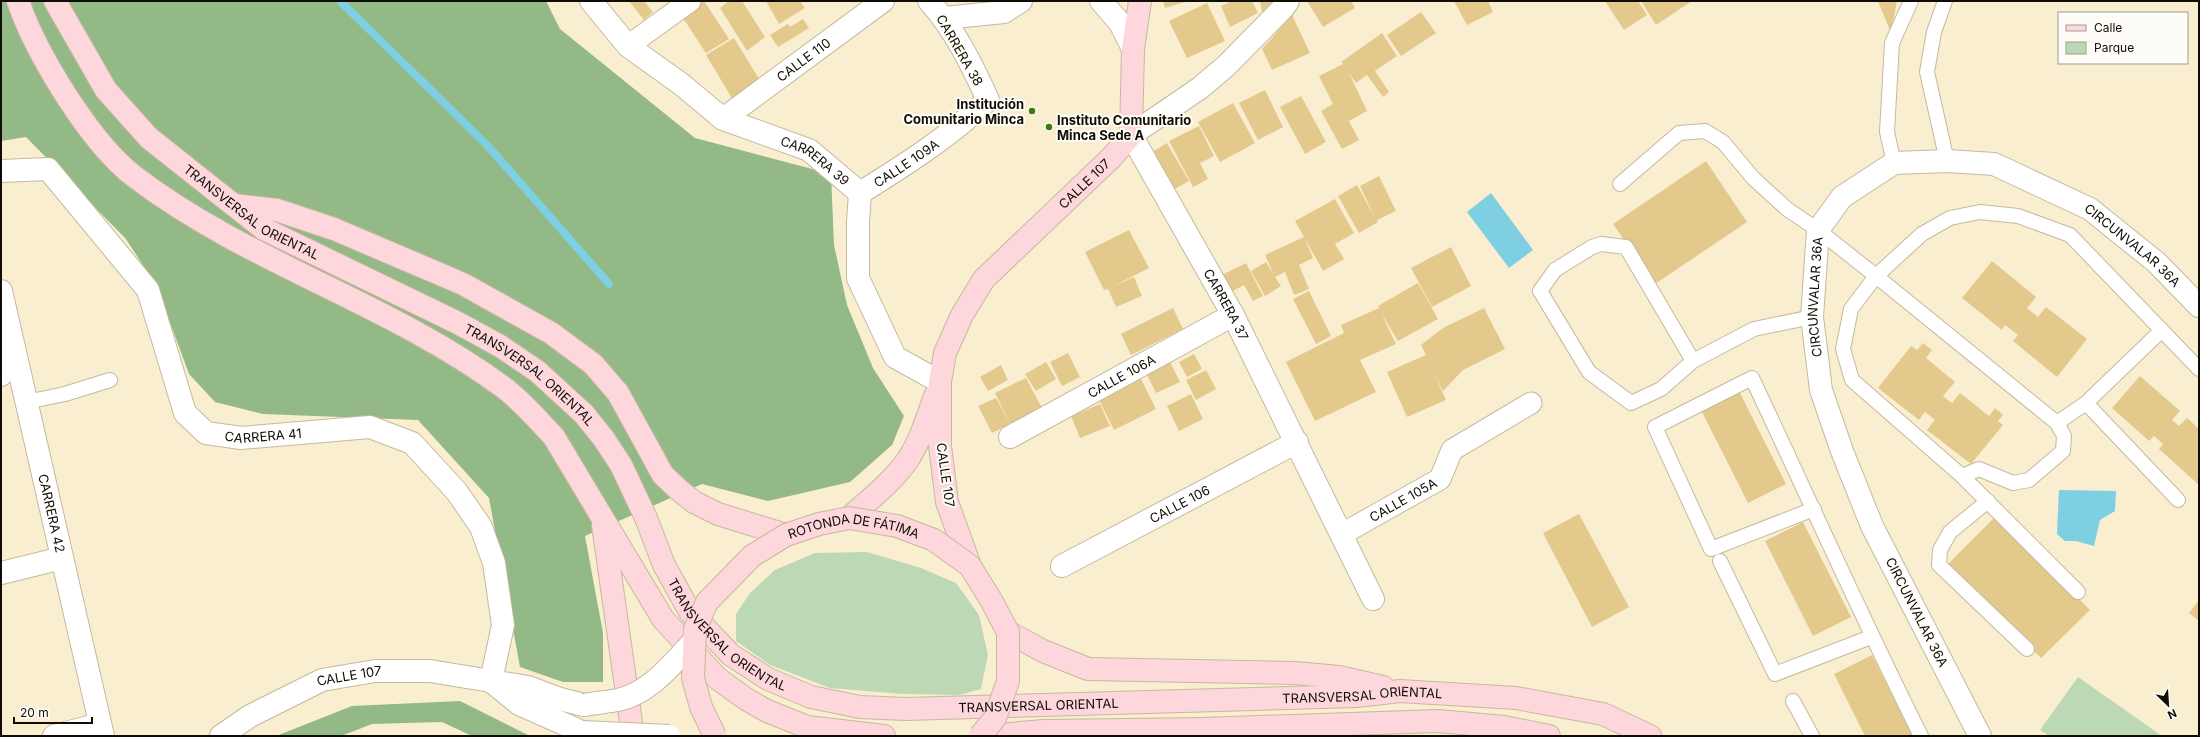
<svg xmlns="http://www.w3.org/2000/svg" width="2200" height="737" viewBox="0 0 2200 737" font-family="Inter,sans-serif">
<rect width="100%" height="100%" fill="#faeed1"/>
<path fill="#bcd8b4" d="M867 552 921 568 956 583 979 615 988 655 981 689 959 695 902 694 830 688 770 665 736 641V614L750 593 775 570 815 553Z
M2078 677 2162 736H2049L2040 730Z"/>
<path fill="#92b986" d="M1 1H546L560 29 695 138 831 174 834 245 847 305 873 368 904 416 892 445 850 482 768 501 702 484 585 536 603 633V682H563L520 667 489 498 418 420 263 414 215 402 189 374 157 287 126 239 26 137 1 141Z
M460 701 530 736H472L442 722 372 724 341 736H276L352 706Z"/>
<path fill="#7dcfe1" d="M1491 193 1533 250 1509 268 1467 212Z
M2059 490 2116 491 2115 511 2100 520 2094 546 2076 541H2065L2057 534Z"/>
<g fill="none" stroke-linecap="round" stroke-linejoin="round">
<path stroke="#7dcfe1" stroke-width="8" d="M340 1 487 145 609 284"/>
</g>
<path fill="#e4c98d" d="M629 1H644L653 12 644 20Z
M695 1H704L729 39 706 53 679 12Z
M729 1H742L765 37 747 51 720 8Z
M766 1H800L805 8 779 24Z
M1163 1H1188L1165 8Z
M1232 1H1252L1258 13 1230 27 1221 6Z
M1260 1H1281V3L1262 12Z
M1307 1H1351L1355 8 1323 27Z
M1454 1H1488L1493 12 1467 25Z
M1605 1H1638L1647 15 1624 30Z
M1641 1H1692L1656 25Z
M1878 1H1897L1891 33Z
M1207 3 1225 41 1187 58 1169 21Z
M1421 12 1436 33 1401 56 1387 35Z
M1292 15 1310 53 1272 70 1262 49Z
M803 19 809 28 778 47 770 35 788 24 790 27Z
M1382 33 1397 56 1375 71 1389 92 1383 97 1367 75 1356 83 1349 73 1367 111 1349 121 1359 140 1342 149 1321 111 1333 104 1319 76 1343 64 1341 62Z
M734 38 761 82 733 100 706 55Z
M1265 90 1283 127 1258 140 1239 103Z
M1301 96 1326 142 1305 154 1280 107Z
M1233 103 1255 143 1220 162 1198 122Z
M1199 126 1214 156 1200 163 1208 179 1193 187 1169 141Z
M1167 143 1189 181 1173 190 1152 152Z
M1706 161 1747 222 1655 284 1613 224Z
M1379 176 1396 211 1377 220 1378 222 1359 233 1338 196 1357 185 1375 218 1360 186Z
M1335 199 1354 233 1335 244 1344 259 1323 271 1295 221Z
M1129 230 1149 268 1112 287 1134 277 1142 296 1116 307 1108 289 1104 290 1085 252Z
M1304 237 1313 258 1299 265 1309 289 1294 295 1285 272 1275 277 1281 286 1265 296 1251 271 1266 262 1274 275 1265 255Z
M1451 247 1471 286 1432 307 1411 268Z
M1992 261 2036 297 2027 308 2038 317 2046 307 2087 339 2057 377 2013 341 2018 335 2005 325 2002 330 1962 298Z
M1246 263 1263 296 1253 301 1244 285 1229 293 1220 276Z
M1418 283 1438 319 1398 341 1381 313 1396 344 1360 360 1376 392 1315 421 1286 362 1344 333 1341 325 1379 308 1378 306Z
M1309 291 1331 336 1316 344 1293 299Z
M1173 308 1183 329 1131 355 1121 334Z
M1484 308 1505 349 1463 370 1443 391 1434 373 1446 400 1407 417 1387 372 1426 355 1421 345 1443 328Z
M1923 343 1932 350 1926 358 1955 382 1943 396 1952 403 1960 393 1989 416 1995 408 2003 415 1998 421 2003 425 1971 464 1927 430 1935 420 1925 412 1919 420 1878 388 1911 346 1917 350Z
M1068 353 1080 377 1062 386 1050 362Z
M1194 354 1202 369 1187 377 1179 362Z
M1169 360 1180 382 1156 393 1145 371Z
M1046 362 1056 379 1036 391 1025 374Z
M1001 365 1008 380 988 391 980 377Z
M1206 370 1216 389 1196 400 1186 380Z
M2140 376 2180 411 2172 420 2179 426 2187 418 2199 429V485L2159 449 2163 444 2154 436 2149 441 2112 408Z
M1140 377 1156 409 1114 430 1098 398Z
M1026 378 1042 408 1010 424 995 393Z
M1738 389 1786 484 1748 503 1700 408Z
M1191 394 1203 419 1179 431 1167 406Z
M996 398 1010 424 992 433 978 406Z
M1100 404 1110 426 1080 438 1071 416Z
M1579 514 1629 607 1592 627 1543 533Z
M1996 516 2090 610 2041 658 1947 565Z
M1803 522 1851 617 1813 636 1765 541Z
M2199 600V621L2189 613Z
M1872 655 1913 736H1865L1834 674Z"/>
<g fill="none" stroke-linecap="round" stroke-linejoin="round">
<g stroke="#c5b99e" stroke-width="16">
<path id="service" d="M1945 1 1934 32 1927 72 1947 161
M1894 163 1887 132 1892 43 1911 1
M1620 184 1679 133 1705 131 1723 142 1753 178 1787 209 1818 230 1876 276 2057 423 2064 436 2063 451 2029 480 2013 483 1979 469 1962 476 1852 380 1843 349 1851 309 1876 276 1922 234 1950 218 1980 212 2018 216 2070 235 2199 369
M1693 361 1626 247 1601 244 1592 247 1555 270 1540 291 1589 372 1631 403 1661 389 1693 361 1754 329 1812 317
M26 402 65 394 110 380
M2086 403 2178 500
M2057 423 2086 403 2162 330
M1962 476 2078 592
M1988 501 1950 532 1940 550 1939 565 2027 649
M1814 509 1711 549 1655 427 1752 378C1808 497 1862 618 1921 736
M1720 561 1775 674 1871 637
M1793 701 1812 736"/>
</g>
<g stroke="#c5b99e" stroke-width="23">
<g id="pedestrian">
<path d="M628 46 690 1"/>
<path id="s1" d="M1342 534 1440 479 1452 450 1531 403"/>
</g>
</g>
<g stroke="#c5b99e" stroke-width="24">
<g id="minor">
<path id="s2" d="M591 1 628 46 681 84 723 119 809 150 860 193"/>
<path d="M1101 1 1120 23 1133 49"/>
<path id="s3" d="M1288 1 1284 7 1226 66 1200 88 1131 135 1233 315 1373 599"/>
<path d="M944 18 1004 12 1021 1"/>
<path id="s4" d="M723 119 883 1"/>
<path id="s5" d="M1 171 48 169 148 290 185 413 206 433 241 438 370 427 412 443 457 492 481 527 494 563 503 625 491 681"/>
<path id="s6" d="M860 193C905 165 949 137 988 100 972 65 955 30 929 1"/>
<path d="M860 193 858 222V278L895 357 940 382"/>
<path id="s7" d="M1 291 103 736"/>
<path d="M1 375 14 347"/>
<path id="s8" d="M1010 437 1233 315"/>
<path id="s9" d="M1062 566 1297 442"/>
<path d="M1 573 62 558"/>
<path d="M54 736 100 724"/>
<path id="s10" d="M1980 736 1872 526 1842 451 1821 390 1812 317 1818 230 1842 197 1894 163 1947 161 1994 164 2090 209 2156 262 2199 306"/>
</g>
</g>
<g stroke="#c5b99e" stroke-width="24">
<g id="tertiary">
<path d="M491 681 519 704 582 732"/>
<path id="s11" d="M221 736 250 716 322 680 375 671H430L528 687 560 699 584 705"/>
</g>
</g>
<g stroke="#c5b99e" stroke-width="24">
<g id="secondary">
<path d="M18 1C36 54 91 144 135 177 248 263 389 303 503 387 522 401 538 420 554 437L663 619 717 678 746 699 767 711 807 727 884 736"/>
<path id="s12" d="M55 1 106 90 149 138 264 229 458 323 500 346 537 371 584 414 604 439 621 465 646 518 664 565 690 612 731 655 768 679 811 697 860 707 906 709 1357 696 1400 691 1516 698 1603 714 1650 736"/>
<path d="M234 205 277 210 334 229 463 284 551 333 593 364 618 393 663 475 679 490 694 502 718 514 786 535"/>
<path d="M849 518C869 500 891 483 907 461 920 442 927 418 935 396"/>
<path d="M603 525 633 736"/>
<path id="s13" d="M970 566 947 502 940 446V382L945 353 962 315 984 279 1111 158 1131 135 1133 49 1140 1"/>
<path d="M1008 632 1043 651 1088 669 1295 673 1339 677 1383 687"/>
<path d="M984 736 1044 731 1202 729 1438 721 1504 727 1549 736"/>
</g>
</g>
<use href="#service" stroke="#fff" stroke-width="14"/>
<use href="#pedestrian" stroke="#fff" stroke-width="21"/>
<use href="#minor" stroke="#fff" stroke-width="22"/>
<use href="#tertiary" stroke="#fff" stroke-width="22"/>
<use href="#secondary" stroke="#fdd7dc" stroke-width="22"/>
<g stroke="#c5b99e" stroke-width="24" stroke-linecap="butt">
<path id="tertiary-bridge" d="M584 705C595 703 607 702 618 700 650 693 671 665 693 642
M582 732 669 736"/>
</g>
<g stroke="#c5b99e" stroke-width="24" stroke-linecap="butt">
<g id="secondary-bridge">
<path id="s14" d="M715 736 701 707 693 678 695 629 707 602 752 556 786 535 819 524 849 518 897 526 934 540 970 566 991 600 1008 632V681L995 718 980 736"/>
</g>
</g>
<use href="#tertiary-bridge" stroke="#fff" stroke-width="22"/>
<use href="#secondary-bridge" stroke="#fdd7dc" stroke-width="22"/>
</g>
<g fill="#42790b" stroke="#fefcf6" stroke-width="1.5">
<circle cx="1032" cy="111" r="4"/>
<circle cx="1049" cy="127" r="4"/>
</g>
<g text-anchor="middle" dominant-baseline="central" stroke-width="4" stroke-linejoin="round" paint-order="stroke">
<g font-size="13" fill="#110d05" stroke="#fefcf6">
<text transform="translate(960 50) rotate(60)">CARRERA 38</text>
<text stroke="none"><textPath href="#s4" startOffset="100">CALLE 110</textPath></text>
<text stroke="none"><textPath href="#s2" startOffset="280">CARRERA 39</textPath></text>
<text stroke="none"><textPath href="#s6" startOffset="55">CALLE 109A</textPath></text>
<text stroke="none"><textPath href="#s13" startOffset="440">CALLE 107</textPath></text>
<text stroke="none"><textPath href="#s12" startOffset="294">TRANSVERSAL ORIENTAL</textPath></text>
<text stroke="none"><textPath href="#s10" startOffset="907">CIRCUNVALAR 36A</textPath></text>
<text stroke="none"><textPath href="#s10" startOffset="475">CIRCUNVALAR 36A</textPath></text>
<text stroke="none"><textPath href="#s3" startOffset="402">CARRERA 37</textPath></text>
<text stroke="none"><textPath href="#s12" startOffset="618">TRANSVERSAL ORIENTAL</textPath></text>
<text stroke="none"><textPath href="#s8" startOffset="127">CALLE 106A</textPath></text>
<text stroke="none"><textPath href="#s5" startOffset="419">CARRERA 41</textPath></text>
<text transform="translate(946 475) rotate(82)">CALLE 107</text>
<text stroke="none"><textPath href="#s1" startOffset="70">CALLE 105A</textPath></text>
<text stroke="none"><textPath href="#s9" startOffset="133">CALLE 106</textPath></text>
<text stroke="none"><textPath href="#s7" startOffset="228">CARRERA 42</textPath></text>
<text stroke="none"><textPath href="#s14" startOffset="315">ROTONDA DE FÁTIMA</textPath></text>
<text transform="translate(1917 612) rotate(63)">CIRCUNVALAR 36A</text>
<text stroke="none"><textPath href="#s12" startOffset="954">TRANSVERSAL ORIENTAL</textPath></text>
<text stroke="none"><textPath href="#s11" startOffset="143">CALLE 107</textPath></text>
<text stroke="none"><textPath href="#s12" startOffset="1614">TRANSVERSAL ORIENTAL</textPath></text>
<text stroke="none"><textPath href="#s12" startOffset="1290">TRANSVERSAL ORIENTAL</textPath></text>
</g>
<g font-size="13" font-weight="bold" fill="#110d05" stroke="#fefcf6" text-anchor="end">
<text x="1024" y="104">Institución<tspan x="1024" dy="15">Comunitario Minca</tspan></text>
<text x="1057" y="120" text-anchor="start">Instituto Comunitario<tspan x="1057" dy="15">Minca Sede A</tspan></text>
</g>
</g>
<rect width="2200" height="737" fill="none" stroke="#110d05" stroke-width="4"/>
<rect x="2058" y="12" width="130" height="52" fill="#fefcf6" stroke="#9f9c96"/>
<rect x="2066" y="25" width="20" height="6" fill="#fdd7dc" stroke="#9f9c96"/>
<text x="2094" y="32" font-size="12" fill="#110d05">Calle</text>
<rect x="2066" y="42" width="20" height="12" fill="#bcd8b4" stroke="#9f9c96"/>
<text x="2094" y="52" font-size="12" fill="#110d05">Parque</text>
<g transform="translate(2168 705) rotate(155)" stroke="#fefcf6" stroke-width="3" paint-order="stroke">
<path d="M0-3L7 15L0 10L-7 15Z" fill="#110d05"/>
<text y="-6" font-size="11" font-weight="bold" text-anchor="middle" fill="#110d05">N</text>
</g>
<path d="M14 717v6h78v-6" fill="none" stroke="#110d05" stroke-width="2"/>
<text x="20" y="717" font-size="12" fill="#110d05" stroke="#fefcf6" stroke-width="3" paint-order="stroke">20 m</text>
</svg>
